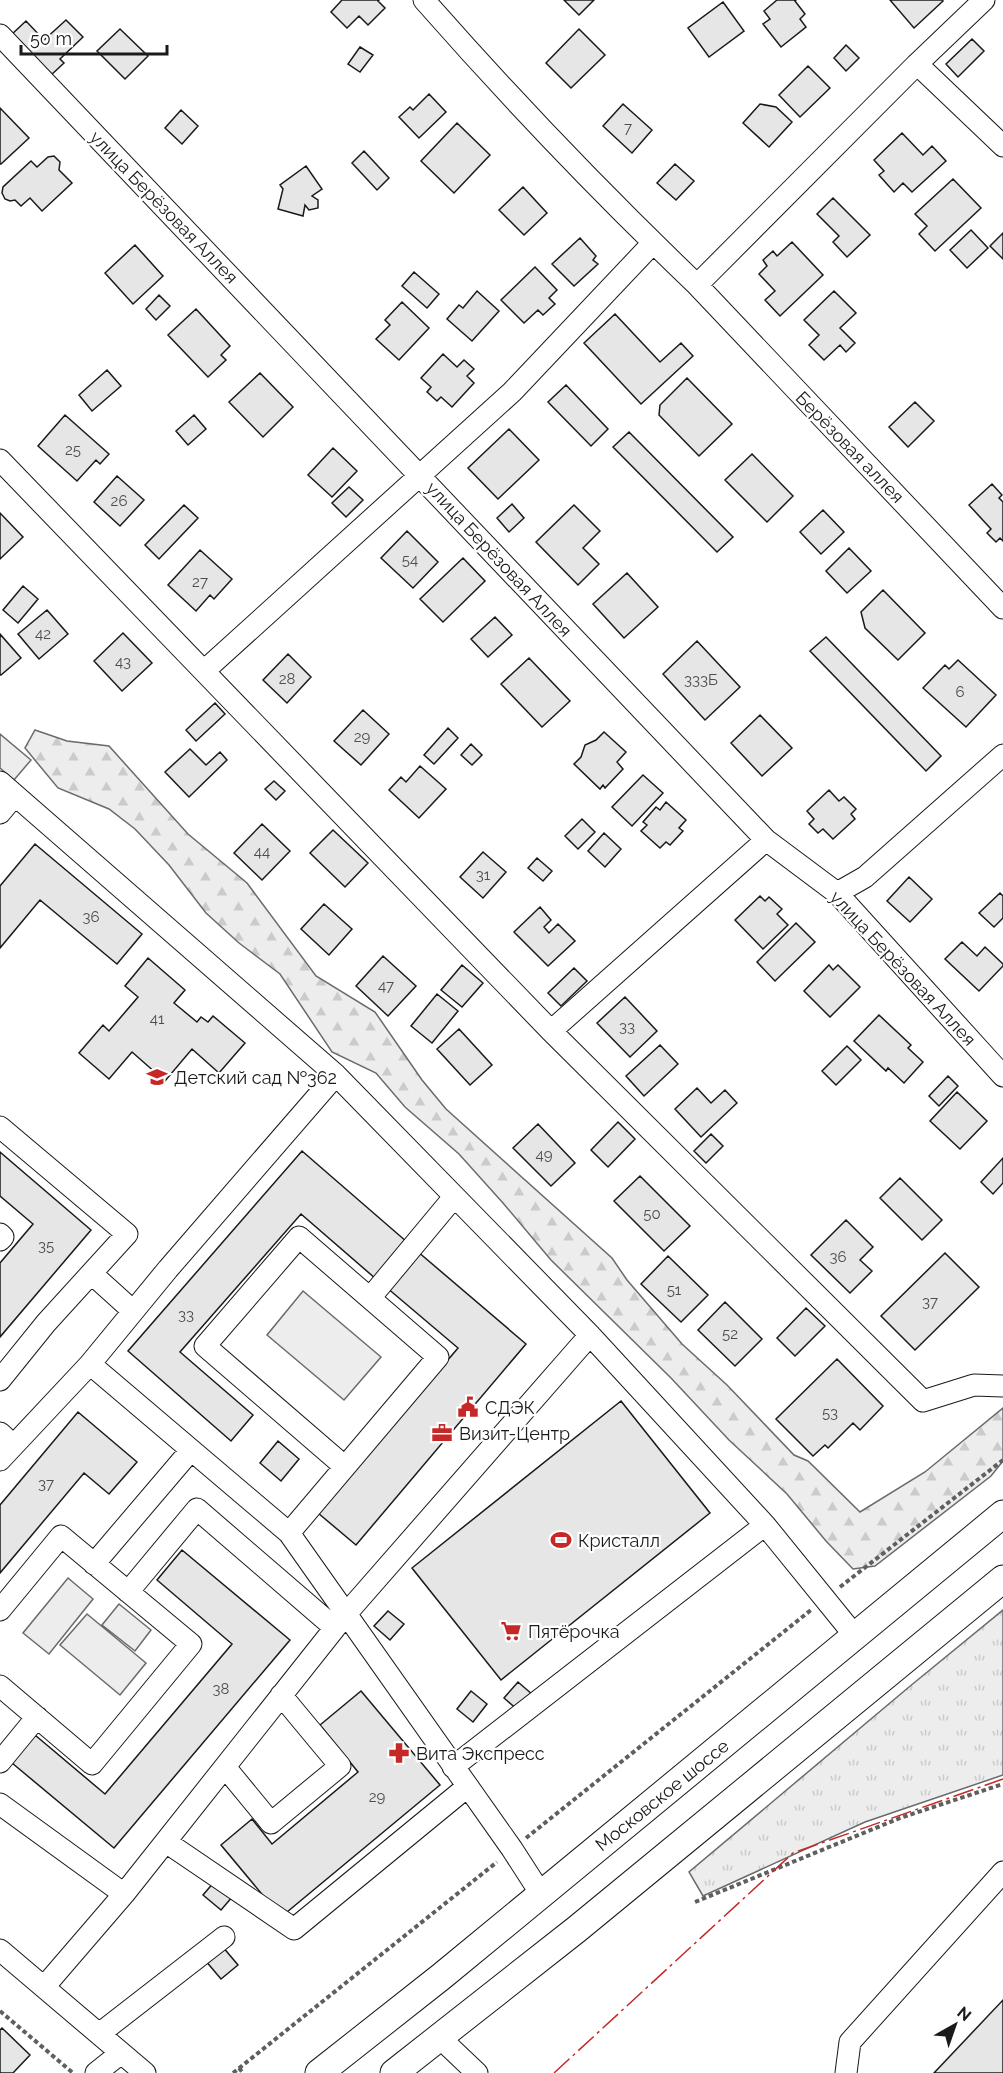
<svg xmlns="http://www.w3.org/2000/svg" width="1003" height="2073" viewBox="0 0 1003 2073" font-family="Raleway,sans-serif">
<defs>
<pattern id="grass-tufts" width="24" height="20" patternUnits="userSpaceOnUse" patternTransform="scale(1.5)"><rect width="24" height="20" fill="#ededed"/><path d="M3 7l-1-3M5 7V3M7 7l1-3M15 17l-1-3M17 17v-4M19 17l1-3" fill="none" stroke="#cbcbcb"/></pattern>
<pattern id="forest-firs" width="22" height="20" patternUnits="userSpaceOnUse" patternTransform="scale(1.5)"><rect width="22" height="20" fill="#ededed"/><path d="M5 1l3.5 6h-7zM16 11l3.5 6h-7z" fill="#cbcbcb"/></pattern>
</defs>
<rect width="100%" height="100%" fill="#fff"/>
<path fill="url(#grass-tufts)" stroke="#6a6a6a" stroke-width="1.5" d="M1003 1610V1775L865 1822 703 1896 689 1872 909 1687Z"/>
<path fill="url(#forest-firs)" stroke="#6a6a6a" stroke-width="1.5" d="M35 730 67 741 109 746 188 834 247 883 316 976 375 1012 422 1080 446 1109 612 1258 627 1280 682 1344 727 1385 794 1455 808 1461 860 1512 925 1472 1003 1408V1461L991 1476 875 1566 853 1569 826 1541 787 1494 729 1440 671 1378 551 1260 503 1203 459 1154 405 1107 376 1073 332 1052 280 974 239 943 206 913 169 865 135 829 109 809 58 788 25 748Z"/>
<path fill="#ededed" stroke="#6a6a6a" stroke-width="1.5" d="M0 734 31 760 14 780 0 768Z
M303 1291 381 1357 344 1400 267 1335Z
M68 1578 93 1599 49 1654 23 1633Z
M119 1604 151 1630 135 1651 102 1625Z
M87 1614 146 1663 120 1695 60 1645Z"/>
<path fill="#e6e6e6" stroke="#1a1a1a" stroke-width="1.5" d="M342 0H379L378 1 385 8 368 25 359 16 347 28 331 12Z
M564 0H594L579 15Z
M777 0H796L795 1 805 14 800 19 806 27 781 47 763 24 770 19 764 11Z
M890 0H942L943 1 914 28Z
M723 2 744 31 709 57 688 28Z
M66 20 83 37 60 59 64 63 50 76 11 35 26 21 44 40Z
M120 29 148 56 125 79 97 51Z
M579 29 605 55 571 88 546 63Z
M972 39 984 51 958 77 946 64Z
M846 45 859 58 846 71 834 58Z
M360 47 373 55 360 72 348 64Z
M808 66 830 88 800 117 779 95Z
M429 94 446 112 419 138 399 117 410 107 413 110Z
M623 104 652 130 632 153 603 126Z
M760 104 776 107 792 122 769 147 743 123Z
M0 108 29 138 1 164H0Z
M181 110 198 126 182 144 165 128Z
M457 123 490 155 454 193 421 161Z
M902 133 923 155 932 146 946 161 912 192 903 183 894 192 879 175 884 171 874 160Z
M364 151 389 178 377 190 352 163Z
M54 156 60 162 59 170 72 183 42 211 30 198 21 206 15 200 10 201 5 199 2 193 3 187 31 161 37 167 48 157Z
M675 164 694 181 676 200 657 183Z
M306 166 322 189 312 196 318 200V208L309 210 305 205 303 216 278 209 283 189 280 185Z
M953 179 981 208 935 251 919 234 927 226 915 214Z
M523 187 547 213 524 235 499 210Z
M833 198 870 235 847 257 833 242 839 236 817 214Z
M971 230 988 248 967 268 950 250Z
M1003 233V259L990 246Z
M580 238 596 256 593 260 598 264 574 286 552 264Z
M792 242 823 275 780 316 765 300 775 291 759 274 767 266 763 260 773 251 777 256Z
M135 245 163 276 133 304 105 273Z
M535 267 557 290 549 298 555 304 543 315 538 310 524 323 501 300Z
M414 272 439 294 427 308 402 286Z
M477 291 499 311 472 341 447 319 459 305 463 308Z
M834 291 856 313 840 328 855 343 846 352 840 345 824 360 809 345 819 335 804 320Z
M159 295 170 306 156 320 146 309Z
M402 302 429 328 399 360 376 339 390 325 385 320Z
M196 309 230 346 221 355 226 360 208 377 168 335Z
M615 314 660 362 681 343 693 356 641 404 584 343Z
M443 354 457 367 464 360 474 369 467 376 474 383 452 407 441 397 437 401 427 392 431 387 421 378Z
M107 370 121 386 92 411 79 395Z
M260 373 293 407 263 437 229 402Z
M687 378 732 424 699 456 659 415 660 405Z
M566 385 608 429 591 446 548 402Z
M915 402 934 421 908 447 889 427Z
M65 415 109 454 100 464 96 460 77 481 38 446Z
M194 415 206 429 188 445 176 431Z
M509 429 539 460 498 499 468 468Z
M629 432 733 537 717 552 613 447Z
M333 448 357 471 332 497 308 475Z
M752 454 793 496 767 522 725 480Z
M117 476 144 500 120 526 94 502Z
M992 484 1002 495 999 498 1003 502V541L1000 538 996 542 987 533 991 529 969 505Z
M349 487 363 500 346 517 332 503Z
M512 504 524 518 509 532 497 518Z
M184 505 198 518 159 559 145 545Z
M574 505 600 531 583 548 599 564 578 585 536 542Z
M823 510 844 532 821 554 800 532Z
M0 513 23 537 0 559Z
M407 531 438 562 413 588 381 558Z
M849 548 871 571 847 593 826 571Z
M200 550 232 579 214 599 210 595 196 611 168 585Z
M463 558 485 581 443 622 420 599Z
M627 573 658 607 624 638 593 604Z
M23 586 38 599 18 623 3 610Z
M883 590 925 633 898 660 865 628 861 612Z
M47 610 68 634 39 659 18 634Z
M495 617 512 635 488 657 471 639Z
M123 633 152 663 122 691 94 661Z
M0 634 21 658 1 675H0Z
M826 637 941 756 926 771 810 651Z
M697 641 740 687 705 720 663 674Z
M288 654 311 677 287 703 263 680Z
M529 658 570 701 542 727 501 684Z
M958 660 996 695 966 727 923 688 945 665 949 669Z
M215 703 225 714 196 741 186 730Z
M363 710 389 734 361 765 334 741Z
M760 715 792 748 762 776 731 743Z
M448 728 458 738 434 764 424 755Z
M604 732 626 752 617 762 623 769 605 788 603 785 600 789 574 764 581 757 585 745 596 740Z
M471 744 482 755 472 765 461 755Z
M190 749 206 765 220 752 227 760 189 797 165 772Z
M420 766 446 789 419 818 389 790 401 777 406 782Z
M643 775 663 793 632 826 612 807Z
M274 781 285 791 276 800 265 789Z
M829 790 839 801 844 797 856 809 851 814 855 819 833 839 823 829 818 833 809 824 814 819 807 811Z
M666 802 686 820 679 828 683 831 670 845 666 842 660 848 641 831 647 825 643 822 656 807 660 810Z
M582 819 595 832 578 849 565 836Z
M262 824 290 851 262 880 234 853Z
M333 830 368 863 345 887 310 853Z
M604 833 621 849 605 867 588 851Z
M35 844 142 934 117 964 40 900 0 948V886Z
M483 852 506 872 483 898 460 877Z
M537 858 552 871 543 881 528 868Z
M909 877 932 899 910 922 887 901Z
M1000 893 1003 896V918L994 927 979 913Z
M760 896 765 901 769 897 782 909 777 914 788 925 763 949 735 920Z
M324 904 352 929 329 955 301 929Z
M540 907 551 920 544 927 549 933 558 924 575 941 548 966 514 932Z
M796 923 815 942 775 981 757 962Z
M962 942 977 956 985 947 1003 964V966L979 991 945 959Z
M383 956 416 986 388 1016 356 986Z
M148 958 185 990 174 1003 197 1022 201 1017 208 1022 213 1016 245 1043 219 1073 192 1049 165 1081 132 1052 109 1079 79 1053 103 1025 109 1031 138 997 125 986Z
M462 965 483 983 462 1007 441 990Z
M829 965 833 970 838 965 860 987 830 1017 804 991Z
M574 968 587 981 561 1006 548 993Z
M437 994 458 1011 432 1043 411 1026Z
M625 997 657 1031 630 1057 597 1023Z
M879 1015 911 1045 908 1048 923 1062 904 1083 888 1068 886 1071 854 1041Z
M459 1029 492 1065 470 1085 437 1049Z
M660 1045 678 1064 644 1096 626 1076Z
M847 1046 861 1060 836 1085 822 1071Z
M948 1076 958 1086 939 1106 929 1096Z
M697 1088 711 1103 725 1090 737 1103 701 1137 675 1109Z
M957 1092 987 1121 960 1149 930 1121Z
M618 1122 635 1139 608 1167 591 1150Z
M538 1124 575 1163 551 1186 513 1148Z
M711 1134 723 1146 706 1163 694 1151Z
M302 1151 407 1242 376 1279 301 1214 180 1352 253 1415 231 1441 128 1351Z
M0 1152 91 1230 0 1337V1263L33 1224 0 1196Z
M1003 1158V1183L993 1194 981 1182Z
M640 1176 690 1226 664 1251 614 1201Z
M900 1178 942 1220 922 1240 880 1198Z
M846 1220 873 1247 860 1260 872 1271 850 1293 811 1255Z
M417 1251 526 1344 356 1545 318 1513 458 1348 386 1287Z
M945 1253 979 1287 915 1350 881 1316Z
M668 1256 708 1295 681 1322 641 1284Z
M725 1302 762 1339 735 1366 698 1330Z
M806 1308 825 1326 795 1356 777 1338Z
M837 1359 883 1406 860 1430 853 1423 828 1448 825 1445 813 1456 776 1419Z
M621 1401 710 1513 501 1680 412 1568Z
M78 1412 137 1462 109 1494 84 1473 0 1573V1505Z
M278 1441 299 1459 281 1481 260 1463Z
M182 1550 290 1640 114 1848 12 1763 35 1735 105 1794 232 1644 157 1580Z
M388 1611 404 1624 390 1640 374 1626Z
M518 1682 533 1695 519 1711 504 1698Z
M361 1691 440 1785 281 1917 221 1845 252 1819 272 1844 358 1772 320 1725Z
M471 1691 487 1704 473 1722 457 1709Z
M215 1881 233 1896 221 1910 203 1895Z
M222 1946 238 1965 221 1979 205 1960Z
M1003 2000V2073H934Z
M2 2028 30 2055 13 2073H0V2030Z"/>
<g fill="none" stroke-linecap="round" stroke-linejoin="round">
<g stroke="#1a1a1a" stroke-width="23">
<path id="minor" d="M424 0C511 99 602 194 697 285L1003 608
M0 35 766 840 837 893 1003 1076
M917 64 1003 146
M697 285 917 64 984 0
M0 460 551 1031 923 1401 974 1385 1003 1386
M204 671 512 392 653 243
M0 782 336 1075 590 1335 765 1525 855 1636
M0 813 15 795
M837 893 865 877 1003 755
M551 1031 766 840
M0 1127 127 1234 46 1323 0 1380
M0 1234 3 1237 0 1240
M92 1274 133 1311
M370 1298 454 1197
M90 1364 289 1533 512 1849 541 1894
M0 1433 13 1445
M0 1460 90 1364 168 1269 336 1075
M289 1533 438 1357 299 1237 205 1346 344 1466
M94 1564 191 1450
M128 1592 197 1509 335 1628
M0 1610 61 1536 191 1644 92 1764 0 1686
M0 1762 37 1717
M225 1767 271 1823 340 1766 281 1695
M453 1767 765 1525
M0 1804 124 1894 346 1614 590 1335
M166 1842 294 1929 467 1787
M0 1950 145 2073
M44 1987 124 1894
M99 2034 224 1937
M439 2037 477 2073
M96 2073 121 2053
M846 2073 850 2042 1003 1872"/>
</g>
<g stroke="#1a1a1a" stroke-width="29">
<path id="major" d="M319 2073 442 1976 1003 1514
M394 2073 577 1929 1003 1579"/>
</g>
<path stroke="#5f5f5f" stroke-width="4" stroke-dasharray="4.5 3" stroke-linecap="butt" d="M840 1587 1003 1460
M526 1838 811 1610
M695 1902 900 1818 1003 1784
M0 2011 73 2073
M239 2068 243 2073
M233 2073 497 1862"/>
<use href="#minor" stroke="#fff" stroke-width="21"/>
<use href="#major" stroke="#fff" stroke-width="27"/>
<path stroke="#c62828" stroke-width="1.5" stroke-dasharray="21 4.5 3 4.5" stroke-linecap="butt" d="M554 2073 793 1853 1003 1779"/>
</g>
<defs>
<g id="school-bare" transform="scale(1.62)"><path d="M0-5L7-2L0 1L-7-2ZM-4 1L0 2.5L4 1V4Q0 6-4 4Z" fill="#c62828" stroke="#fff" stroke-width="2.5" paint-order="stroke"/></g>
<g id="civic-bare" transform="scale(1.62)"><path d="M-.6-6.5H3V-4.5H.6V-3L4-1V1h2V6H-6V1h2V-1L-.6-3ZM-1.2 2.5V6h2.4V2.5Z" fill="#c62828" stroke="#fff" stroke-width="2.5" paint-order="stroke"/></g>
<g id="office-bare" transform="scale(1.62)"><path d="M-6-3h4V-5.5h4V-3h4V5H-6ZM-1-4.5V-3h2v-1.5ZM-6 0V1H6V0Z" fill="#c62828" stroke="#fff" stroke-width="2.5" paint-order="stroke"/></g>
<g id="stadium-bare" transform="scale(1.62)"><path d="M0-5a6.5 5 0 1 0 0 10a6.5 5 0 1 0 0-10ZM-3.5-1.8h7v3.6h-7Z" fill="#c62828" stroke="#fff" stroke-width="2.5" paint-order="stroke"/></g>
<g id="supermarket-bare" transform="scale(1.62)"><path d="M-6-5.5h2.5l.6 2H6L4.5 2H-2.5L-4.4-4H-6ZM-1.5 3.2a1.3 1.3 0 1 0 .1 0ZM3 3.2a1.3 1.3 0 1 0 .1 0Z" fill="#c62828" stroke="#fff" stroke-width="2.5" paint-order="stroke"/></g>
<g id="pharmacy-bare" transform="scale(1.62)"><path d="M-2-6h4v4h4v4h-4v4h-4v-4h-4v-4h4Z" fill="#c62828" stroke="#fff" stroke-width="2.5" paint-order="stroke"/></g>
</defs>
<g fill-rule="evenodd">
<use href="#school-bare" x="157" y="1077"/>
<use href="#civic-bare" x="468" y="1407"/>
<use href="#office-bare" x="442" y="1433"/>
<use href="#stadium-bare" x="561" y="1540"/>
<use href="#supermarket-bare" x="511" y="1631"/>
<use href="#pharmacy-bare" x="399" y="1753"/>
</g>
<g text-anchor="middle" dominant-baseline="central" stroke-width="4.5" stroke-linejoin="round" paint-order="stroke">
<g font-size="15" fill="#4d4d4d">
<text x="628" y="128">7</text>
<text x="73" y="450">25</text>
<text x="119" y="501">26</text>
<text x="410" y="560">54</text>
<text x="200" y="582">27</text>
<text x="43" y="634">42</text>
<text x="123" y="662">43</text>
<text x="287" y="679">28</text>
<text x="701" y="680">333Б</text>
<text x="960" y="692">6</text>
<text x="362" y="737">29</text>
<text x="262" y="852">44</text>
<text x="483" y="875">31</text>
<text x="91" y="917">36</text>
<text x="386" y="986">47</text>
<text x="157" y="1019">41</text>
<text x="627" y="1027">33</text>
<text x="544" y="1155">49</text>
<text x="652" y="1214">50</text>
<text x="46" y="1246">35</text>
<text x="838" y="1257">36</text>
<text x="674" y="1290">51</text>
<text x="930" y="1302">37</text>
<text x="186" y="1315">33</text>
<text x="730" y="1334">52</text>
<text x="830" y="1413">53</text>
<text x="46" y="1484">37</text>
<text x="221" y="1689">38</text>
<text x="377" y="1797">29</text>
</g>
<g font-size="18" fill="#1a1a1a" stroke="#fff">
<text transform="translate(164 207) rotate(46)">улица Берёзовая Аллея</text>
<text transform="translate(850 447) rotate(46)">Берёзовая аллея</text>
<text transform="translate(499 559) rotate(47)">улица Берёзовая Аллея</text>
<text transform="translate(903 968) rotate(47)">улица Берёзовая Аллея</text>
<text transform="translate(662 1795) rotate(-39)">Московское шоссе</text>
</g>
<g font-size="18" fill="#1a1a1a" stroke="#fff" text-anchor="start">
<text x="174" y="1077">Детский сад №362</text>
<text x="485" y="1407">СДЭК</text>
<text x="459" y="1433">Визит-Центр</text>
<text x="578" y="1540">Кристалл</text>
<text x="528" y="1631">Пятёрочка</text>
<text x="416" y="1753">Вита Экспресс</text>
</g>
</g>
<g transform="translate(955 2025) rotate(40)" stroke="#ffffff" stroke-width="4.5" paint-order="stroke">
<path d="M0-4.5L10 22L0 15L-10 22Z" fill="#1a1a1a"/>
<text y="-9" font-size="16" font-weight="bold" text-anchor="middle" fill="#1a1a1a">N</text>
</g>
<path d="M21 45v9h146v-9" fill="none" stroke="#1a1a1a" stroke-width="3"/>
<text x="30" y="45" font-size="18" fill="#1a1a1a" stroke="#ffffff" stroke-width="4.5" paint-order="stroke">50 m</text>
</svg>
